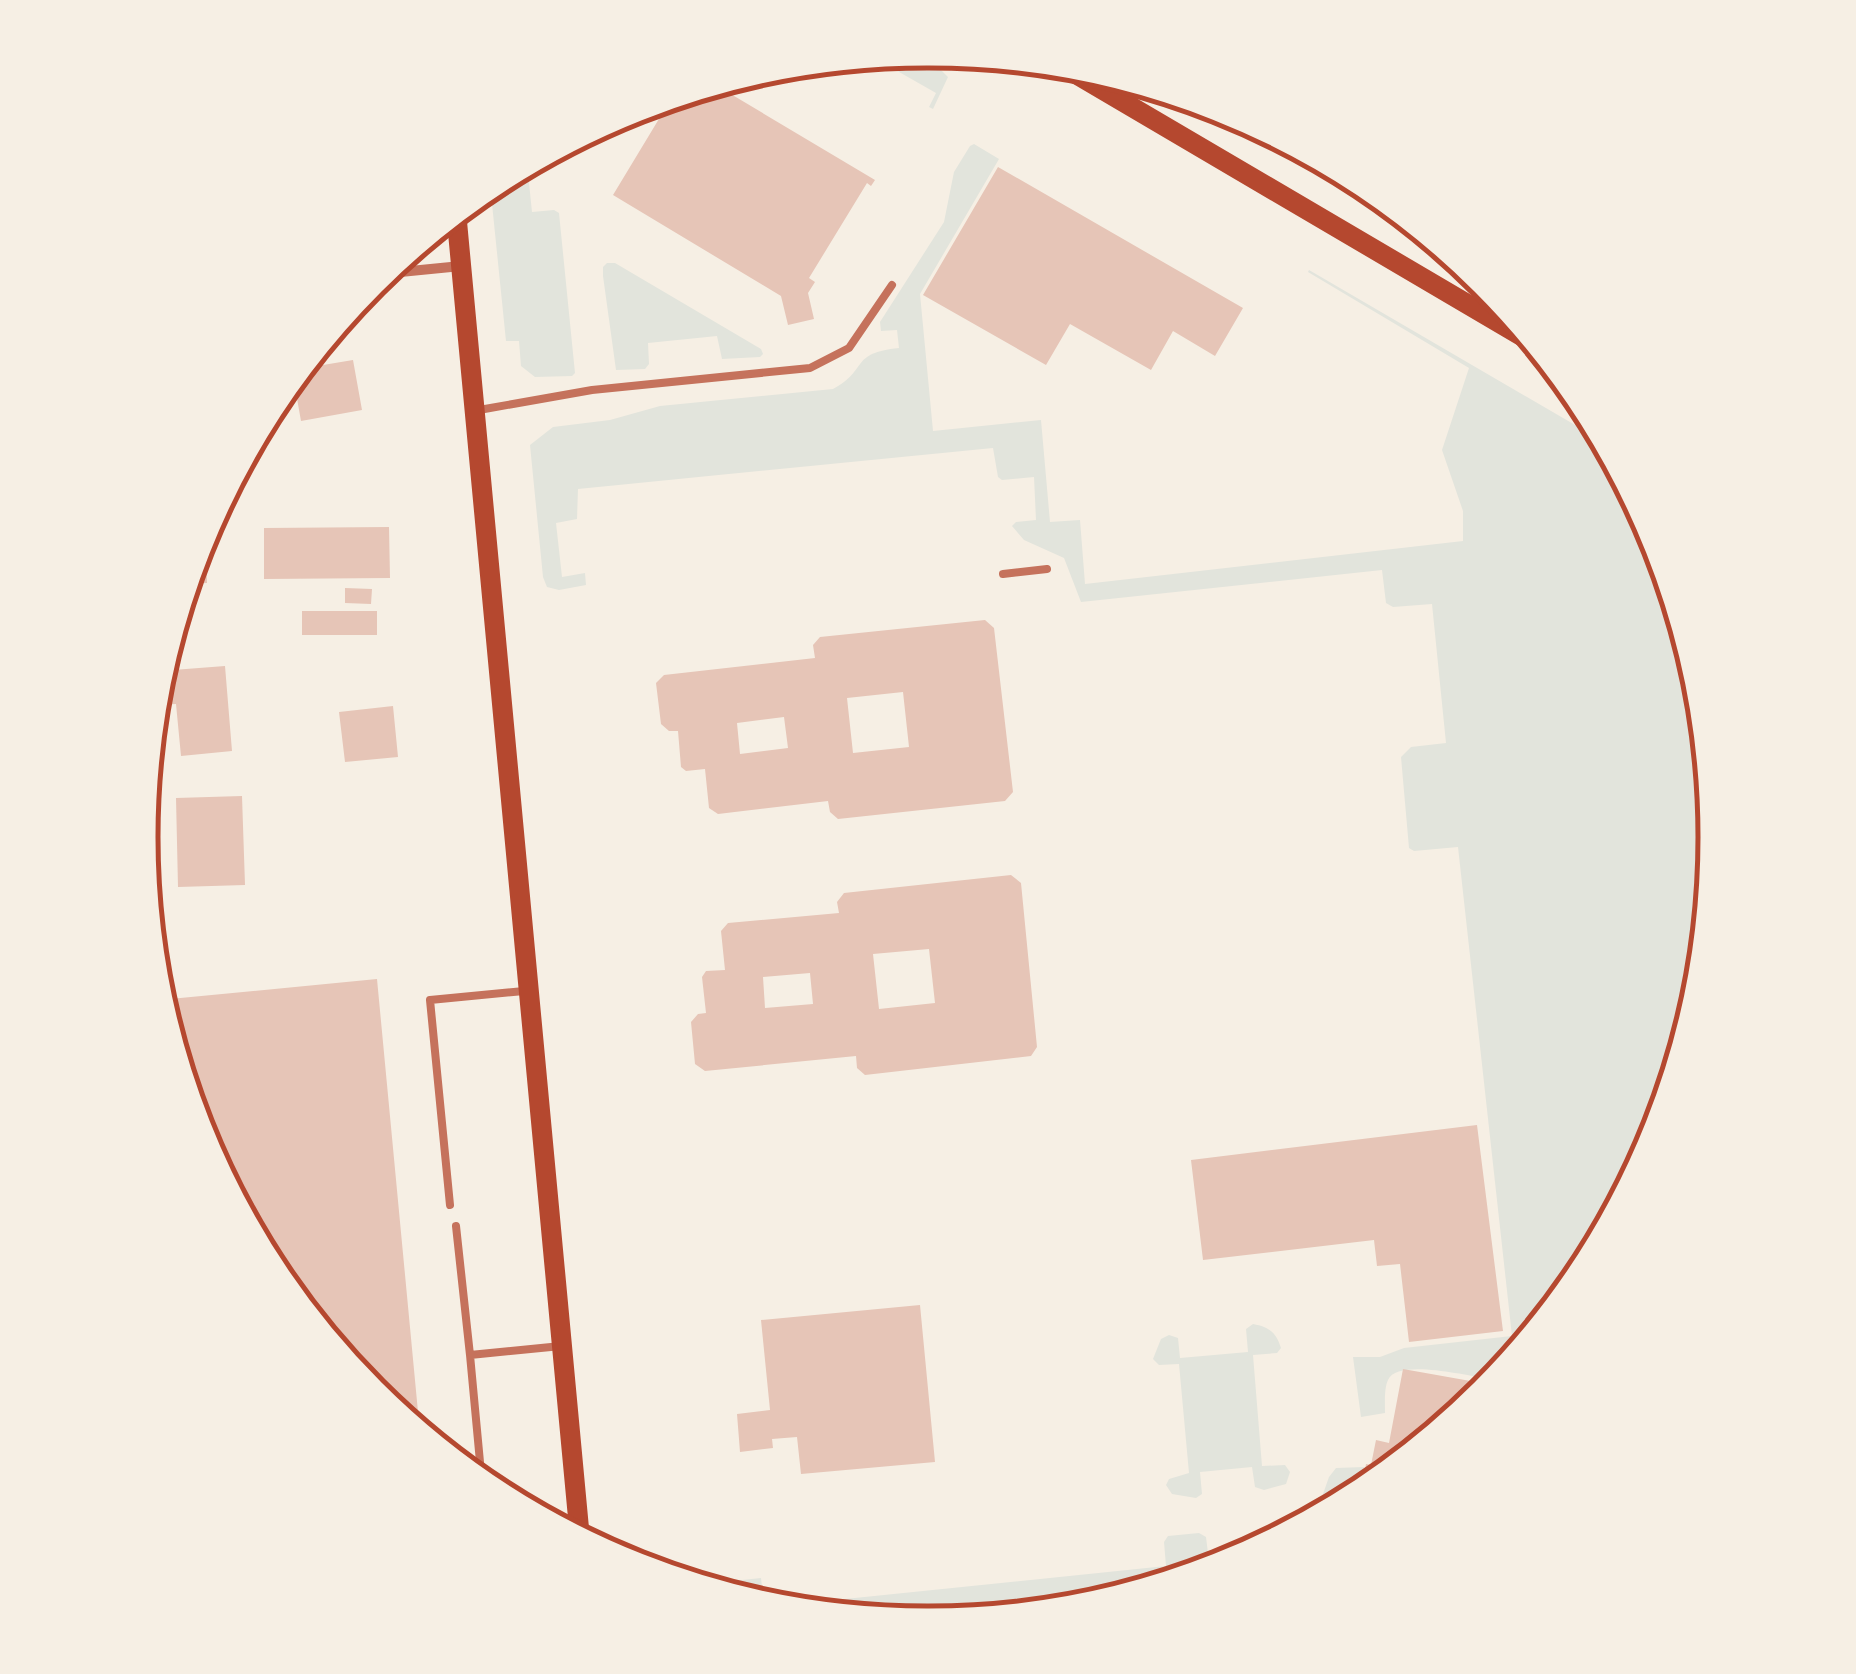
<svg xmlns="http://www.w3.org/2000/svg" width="1856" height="1674" viewBox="0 0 1856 1674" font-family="Lato,sans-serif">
<rect width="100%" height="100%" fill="#f6efe4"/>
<path fill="#e2e4dc" d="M929 50 938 53 933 62 948 77 933 109 929 107 936 93 871 56Z
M974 144 999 159 920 294 933 431 1041 420 1050 522 1080 520 1085 584 1463 541V511L1442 450 1469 368 1308 272 1309 270 1606 443 1655 536 1700 684 1715 838 1700 991 1655 1139 1582 1275 1493 1383 1483 1378C1464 1375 1397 1359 1388 1380 1384 1388 1385 1404 1385 1413L1361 1417 1353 1357H1380L1404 1348 1512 1336 1458 847 1414 851 1409 848 1401 757 1411 747 1446 743 1432 604 1393 607 1386 603 1382 570 1081 602 1064 558 1024 540 1012 526 1016 522 1036 520 1034 477 1002 480 998 477 993 448 578 489 577 519 556 523 562 577 585 573 586 585 559 590 547 587 543 577 530 445 553 427 610 420 660 406 833 389C869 370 849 353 899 348L897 330 881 331 880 322 944 222 954 172 970 146Z
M527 164 532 212 554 210 559 213 575 373 572 376 535 377 521 366 519 341H506L490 184Z
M607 263H615L761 349 763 354 760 357 722 359 717 336 648 343 649 364 645 369 616 370 603 276V267Z
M1253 1324C1269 1327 1276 1332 1281 1348L1277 1353 1253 1355 1262 1466 1285 1465 1290 1472 1286 1484 1264 1490 1255 1487 1252 1467 1200 1472 1202 1494 1196 1498 1172 1494 1166 1485 1169 1479 1189 1473 1179 1364 1159 1365 1153 1359 1161 1339 1169 1335 1178 1338 1180 1358 1248 1352 1246 1329Z
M1364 1467 1359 1495 1290 1531 1293 1524 1317 1511 1329 1477 1336 1468Z
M1199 1533 1206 1537 1209 1561 1240 1558 1125 1596 1087 1591 859 1617 767 1607 1166 1566 1164 1542 1168 1536Z
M761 1578 764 1606 695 1585Z"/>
<path fill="#e6c5b7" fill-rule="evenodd" d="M723 81 719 87 875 180 871 186 867 183 809 278 815 282 808 293 814 319 788 325 781 296 613 195 671 99 669 97Z
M998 167 1243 308 1215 356 1173 331 1151 370 1070 324 1046 365 923 295Z
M353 360 362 410 301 421 293 376 299 369Z
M389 527 390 578 264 579V528Z
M205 529 207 583 186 584 201 535Z
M345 588 372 589 371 604 345 603Z
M302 611H377V635H302Z
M985 620 994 628 1013 792 1005 801 838 819 830 812 828 801 718 814 709 808 705 769 686 771 681 767 678 731H669L661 724 656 683 664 675 815 658 813 645 820 637ZM903 692 909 747 853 753 847 698ZM784 717 788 748 740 754 737 723Z
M225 666 232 751 181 756 176 704 159 705 157 682 160 671Z
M393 706 398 757 345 762 339 712Z
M242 796 245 885 178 887 176 798Z
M1011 875 1021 883 1037 1047 1031 1056 865 1075 857 1068 856 1056 705 1071 695 1064 691 1022 698 1014 706 1013 702 977 706 971 725 970 721 931 728 923 839 913 837 902 844 893ZM929 949 935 1003 879 1009 873 954ZM810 973 813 1004 765 1008 763 977Z
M377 979 420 1433 371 1393 273 1274 201 1138 175 1052 170 999Z
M1477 1125 1503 1331 1409 1342 1400 1264 1377 1266 1374 1240 1203 1260 1191 1160Z
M920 1305 935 1462 801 1474 797 1437 772 1439 773 1448 740 1452 737 1414 770 1410 761 1320Z
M1403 1369 1476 1382 1473 1403 1361 1494 1366 1464 1371 1465 1376 1440 1389 1443Z"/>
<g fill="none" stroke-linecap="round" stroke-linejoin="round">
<path stroke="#c5725c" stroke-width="8" d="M479 410 592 390 810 368 849 348 892 285
M1003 574 1047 569
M450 1205 430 1000 524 991
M456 1226 470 1355
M480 1462 470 1355 561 1346"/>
<path stroke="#c5725c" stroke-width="10" d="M380 274 461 266"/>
<path stroke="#b5482f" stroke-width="20" d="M1057 63 1537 345
M456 211 580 1539"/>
</g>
<path d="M0 0H1856V1674H0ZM927 68H929A769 769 0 0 1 1698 837V837A769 769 0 0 1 929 1606H927A769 769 0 0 1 158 837V837A769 769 0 0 1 927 68Z" fill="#f6efe4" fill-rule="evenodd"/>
<path fill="none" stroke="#b5482f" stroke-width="5" d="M927 68H929A769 769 0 0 1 1698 837V837A769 769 0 0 1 929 1606H927A769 769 0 0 1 158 837V837A769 769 0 0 1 927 68Z"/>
</svg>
